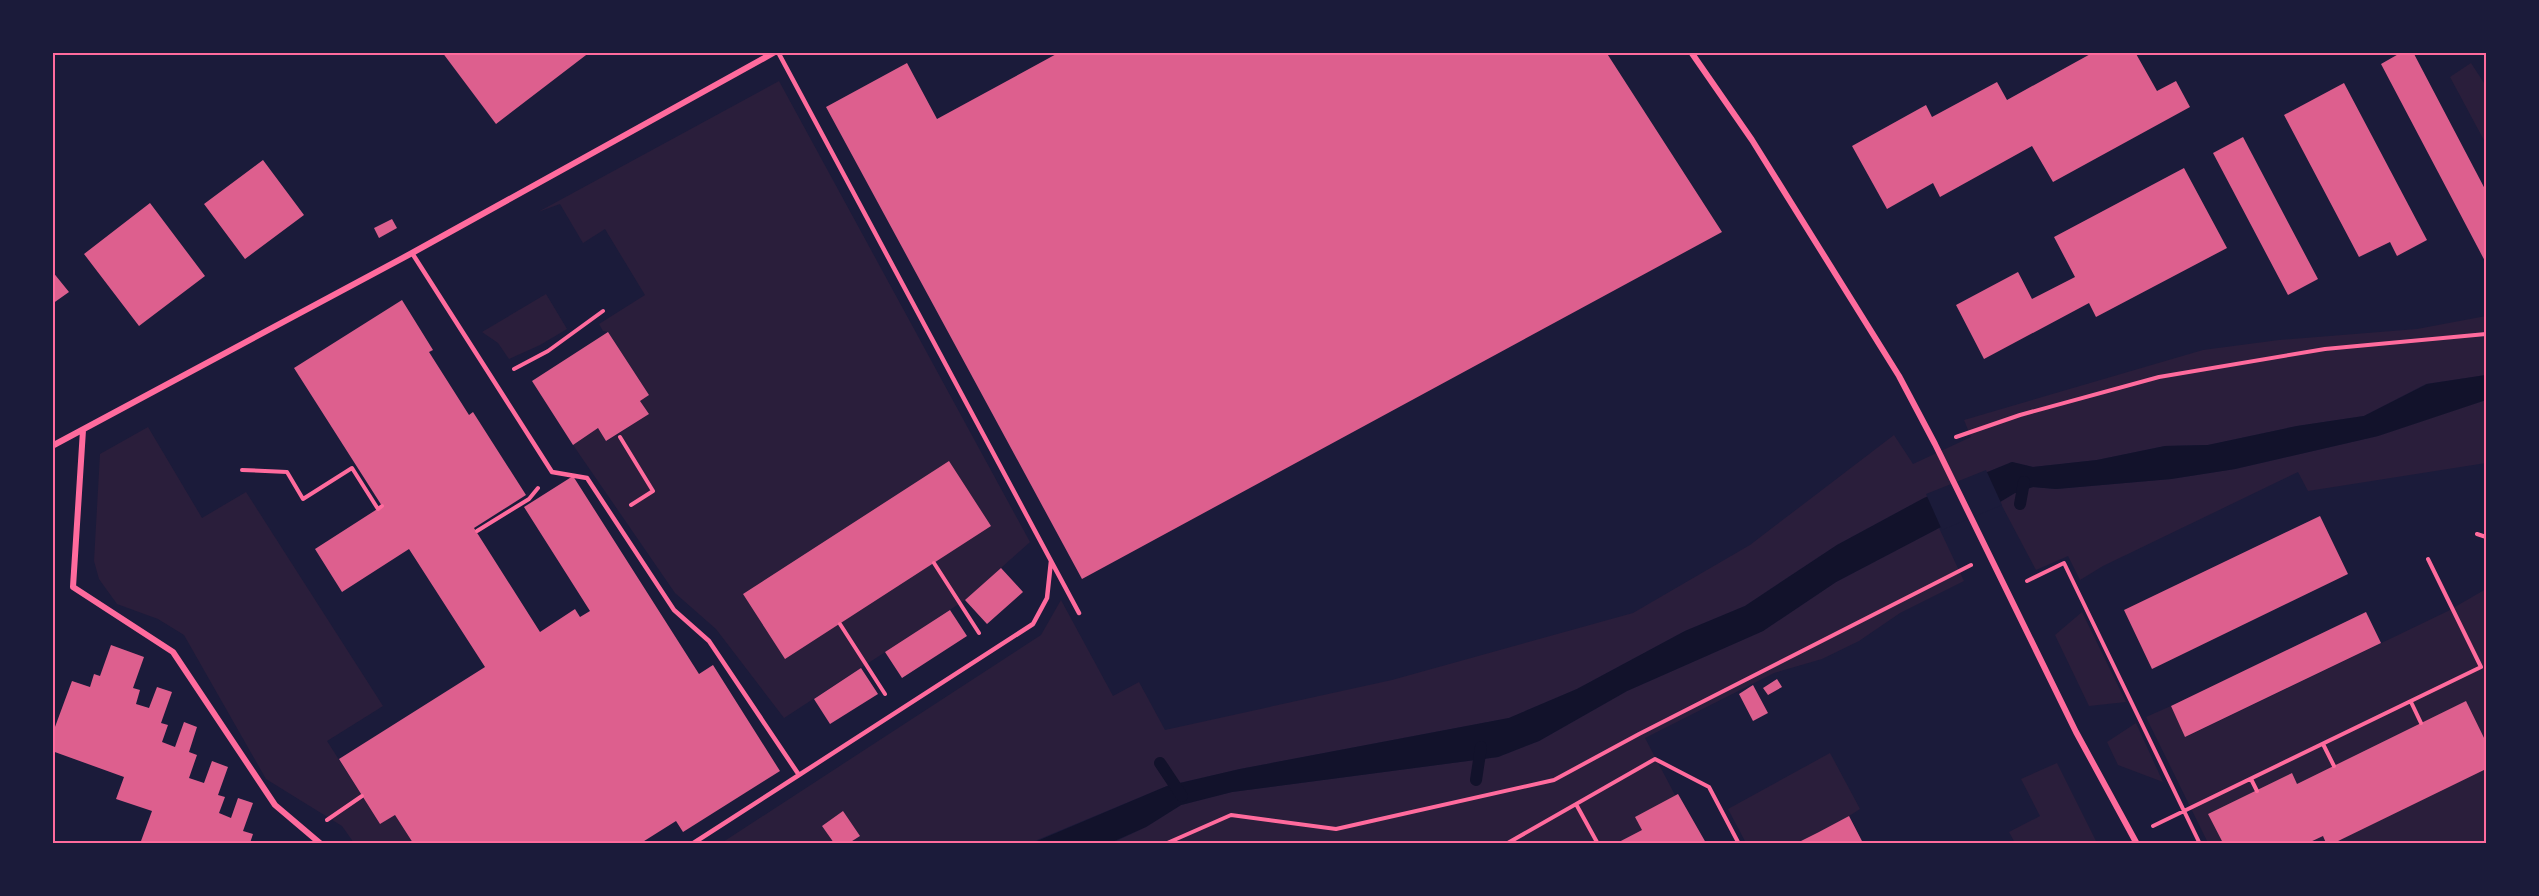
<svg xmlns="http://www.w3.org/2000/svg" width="2539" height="896" viewBox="0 0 2539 896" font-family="'Alegreya Sans',sans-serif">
<rect width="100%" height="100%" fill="#1b1b3a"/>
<path fill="#2a1e3b" d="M2471 63 2486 86V144L2450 77Z
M779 81 1030 542 965 600 784 718 716 629 675 593 573 445 598 428 607 441 649 414 640 401 649 395 608 332 603 331 599 324 645 295 605 229 583 243 560 204 538 212Z
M546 294 567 329 540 345 509 359 498 343 482 332Z
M2486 316V375L2426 384 2364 416 2297 426 2208 445 2165 446 2097 460 2033 467 2012 462 1924 498 1837 545 1745 606 1685 631 1577 689 1509 718 1240 769 1167 786 1030 843 720 844 1041 635 1061 600 1113 696 1139 682 1165 730 1392 680 1633 613 1750 545 1894 435 1913 464 1971 437 1964 420 2203 350 2279 340 2417 329Z
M2486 400V463L2308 491 2298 472 2103 566 2080 580 2068 556 2036 570 2000 502 2015 493 2033 487 2056 489 2171 479 2235 469 2378 436Z
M148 427 202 518 246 492 383 706 327 741 380 824 395 815 413 843H354L342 826 266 779 184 635 158 619 117 604 99 579 94 561 100 454Z
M1939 528 1964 581 1900 613 1859 641 1822 659 1774 673 1645 738 1675 795 1678 794 1706 843 1110 844 1146 827 1181 805 1232 792 1498 757 1539 741 1627 691 1763 631 1836 582Z
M2486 589V843H2208L2146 717 2171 706 2186 737 2448 611Z
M2082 612 2126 702 2089 706 2055 635Z
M2136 723 2163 782 2118 765 2107 742Z
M1830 753 1860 809 1849 816 1863 843H1746L1728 809Z
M2057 763 2097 843H2015L2009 832 2040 816 2021 779Z"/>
<path fill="#12122b" d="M2486 375V400L2378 436 2235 469 2171 479 2056 489 2033 487 2015 493 2000 502 1939 528 1836 582 1763 631 1627 691 1539 741 1498 757 1232 792 1181 805 1146 827 1110 843 1030 844 1167 786 1240 769 1509 718 1577 689 1685 631 1745 606 1837 545 1924 498 2012 462 2033 467 2097 460 2165 446 2208 445 2297 426 2364 416 2427 384Z"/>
<path fill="#1b1b3a" d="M1986 470 2002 505 1942 530 1926 494Z"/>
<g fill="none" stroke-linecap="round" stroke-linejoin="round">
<path stroke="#12122b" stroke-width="12" d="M2020 504 2024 482
M1160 763 1182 796
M1476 780 1481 747"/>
</g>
<path fill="#dd5f8e" d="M442 52H590L496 124Z
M1060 52H1606L1722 232 1082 579 826 107 907 63 937 119Z
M2094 52H2135L2157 91 2176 81 2190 107 2053 182 2032 146 1940 197 1933 183 1887 209 1852 146 1926 105 1932 117 1997 82 2007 100Z
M2402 52H2413L2486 191V263L2381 64Z
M2344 83 2427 240 2397 256 2390 242 2359 257 2284 115Z
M2243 137 2318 279 2288 295 2213 153Z
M263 160 304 215 245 259 204 204Z
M2184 168 2227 248 2096 317 2089 303 1984 359 1956 305 2018 272 2032 299 2075 277 2054 237Z
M150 203 205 276 139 326 84 254Z
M392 219 397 228 379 238 374 228Z
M52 271 69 292 52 304Z
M402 300 433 350 429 352 469 415 473 412 526 495 474 528 540 632 575 609 580 617 590 611 524 507 573 476 699 674 713 665 780 771 683 832 676 821 641 843H413L395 815 380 824 339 759 485 667 409 549 342 592 315 549 382 506 294 368Z
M608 332 649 395 640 401 649 414 606 441 598 428 573 445 532 381Z
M949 461 991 526 785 659 743 594Z
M2320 516 2348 574 2152 669 2124 610Z
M1001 568 1023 592 987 624 965 600Z
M950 610 967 636 902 678 885 652Z
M2366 612 2381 643 2185 737 2171 706Z
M111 645 144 657 133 688 140 690 136 704 149 708 157 687 172 692 161 723 168 725 162 742 175 747 184 722 197 727 189 752 197 755 189 778 204 783 212 761 228 767 218 795 225 797 219 813 231 818 238 798 253 803 243 831 253 834 250 843H149L141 841 152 811 116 799 124 777 52 751V735L72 681 90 687 94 674 100 676Z
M861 668 878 694 830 724 814 699Z
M1777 679 1782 687 1768 695 1763 688Z
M1753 685 1768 713 1753 721 1739 694Z
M2466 701 2486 742V769L2334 843H2326L2323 836 2308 843H2223L2208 814 2292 773 2297 784Z
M1678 794 1706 843H1617L1642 830 1635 817Z
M843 811 860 836 849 843H834L822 826Z
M1849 816 1863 843H1797L1819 832Z"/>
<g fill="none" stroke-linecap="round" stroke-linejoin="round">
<path stroke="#ff6b9d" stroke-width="4" d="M514 369 548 351 603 311
M620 437 653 491 631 505
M1956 437 2020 415 2159 377 2325 349 2486 334
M242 470 287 472 303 499 352 468 378 509 382 506
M477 531 529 499 538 488
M2477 534 2486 537
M934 563 979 633
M2027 581 2064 563 2200 844
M840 624 885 694
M2411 702 2421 723
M2323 744 2334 766
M2251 779 2257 791
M1576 804 1598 844
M327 820 362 796
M2153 826 2481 667 2428 559
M1165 844 1231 815 1336 829 1554 780 1639 734 1971 565
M1506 844 1655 759 1709 787 1739 844"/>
<path stroke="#ff6b9d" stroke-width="4.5" d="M778 52 1079 613
M412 253 552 472 587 478 674 610 709 641 799 775 692 844
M799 775 1033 624 1047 598 1051 561"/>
<path stroke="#ff6b9d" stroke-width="6" d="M1691 52 1752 140 1899 376 1935 444 2076 732 2137 844
M83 430 73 587 173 652 275 805 321 844
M52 446 412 253 775 52"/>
</g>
<rect width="2539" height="896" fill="none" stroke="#1b1b3a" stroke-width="108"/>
<rect x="54" y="54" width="2431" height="788" fill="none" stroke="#ff6b9d" stroke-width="2"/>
</svg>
